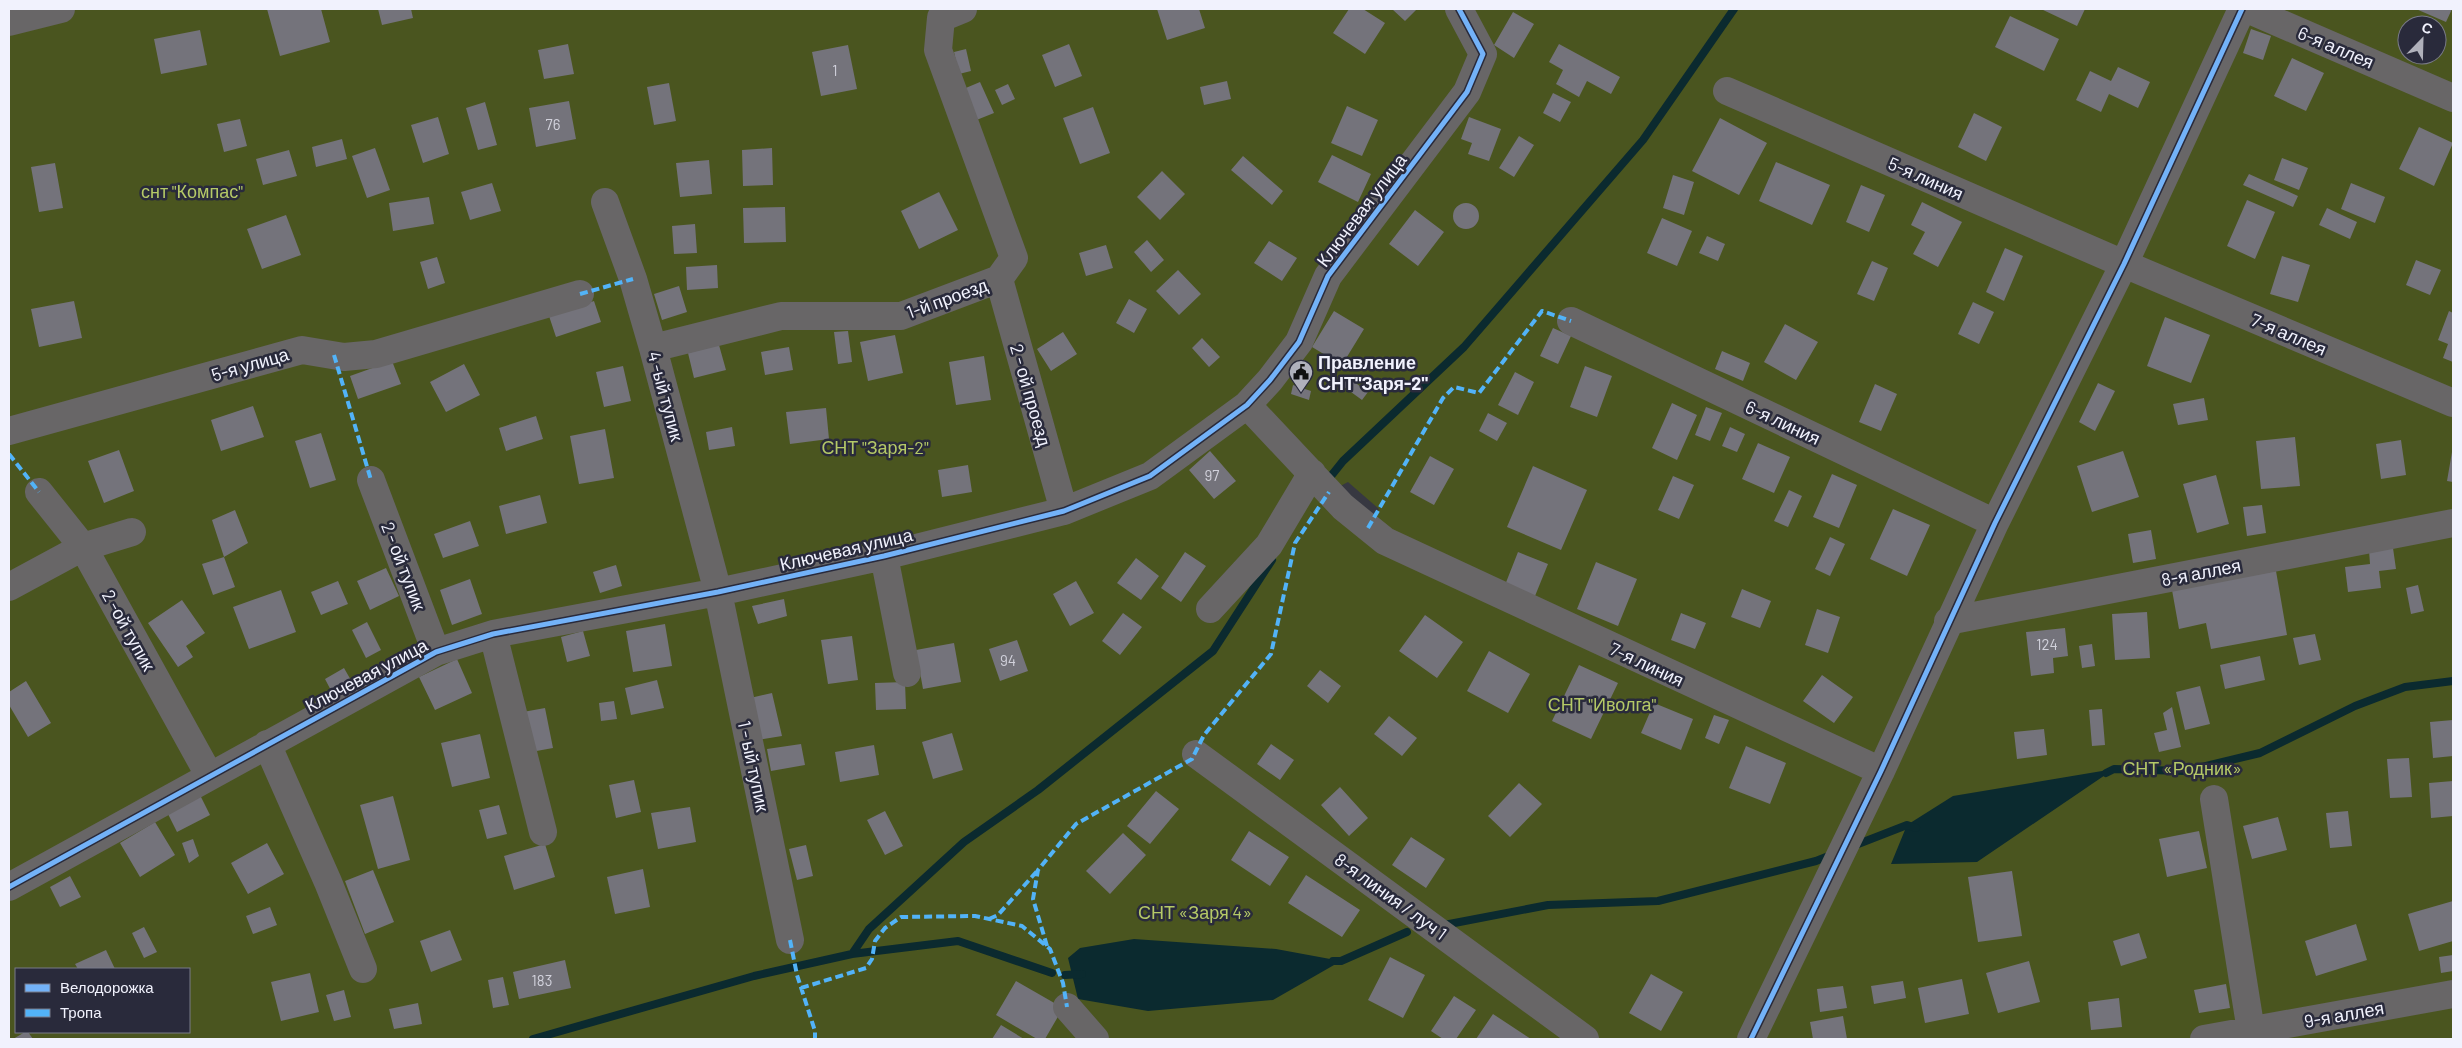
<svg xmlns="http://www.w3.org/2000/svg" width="2462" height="1048" viewBox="0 0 2462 1048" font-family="Barlow,sans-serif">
<rect width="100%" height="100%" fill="#373841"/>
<path fill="#4a551f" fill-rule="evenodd" d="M9 9H2453V1039H9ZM2407 25H2437V55H2407ZM1348 482 1379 509 1368 527 1329 492ZM16 969H189V1032H16Z"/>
<path fill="#0b2a2f" d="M2114 769 1977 862 1891 864 1907 825 1953 796Z
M1134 939 1276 949 1341 961 1273 1000 1148 1011 1078 999 1068 958 1080 948Z"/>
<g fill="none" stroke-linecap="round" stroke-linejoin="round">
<path stroke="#0b2a2f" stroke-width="8" d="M1327 481 1343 461 1464 347 1643 140 1734 9
M2106 773 2114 769 2185 771 2260 753 2355 706 2405 687 2453 681
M1853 846 1907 825 1916 828
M1444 925 1548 905 1658 901 1816 861 1831 855
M852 954 958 941 1052 973
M1333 961H1341L1407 932
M1065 975 1082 974
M533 1039 754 976 852 954 869 929 964 842 1038 790 1213 651 1272 560"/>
</g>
<path fill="#74737b" d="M267 9H321L330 42 280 56Z
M378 9H411L413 18 382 25Z
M1157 9H1199L1205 28 1167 40Z
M1349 9H1363L1385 23 1365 54 1333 33Z
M1392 9H1417L1405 21Z
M2041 9H2085L2077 26Z
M2416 9H2452L2446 22Z
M1513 12 1534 24 1514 58 1494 45Z
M2010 16 2059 39 2044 71 1995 47Z
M2251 29 2271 36 2263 60 2243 53Z
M200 30 207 65 161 74 154 39Z
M568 44 574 74 544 79 538 50Z
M1069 44 1082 76 1055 87 1042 55Z
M1559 44 1620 77 1611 94 1587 81 1579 97 1556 84 1563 70 1549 62Z
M848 45 857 89 821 96 812 52Z
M966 49 971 71 959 74 954 52Z
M2292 58 2324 73 2306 111 2274 96Z
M2118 67 2150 82 2138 108 2109 94 2101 112 2076 100 2090 71 2111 81Z
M1227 81 1231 99 1204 105 1200 87Z
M980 82 994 113 974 121 961 90Z
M669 83 676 121 654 125 647 87Z
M1008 84 1015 99 1002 105 995 90Z
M1553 93 1571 102 1560 122 1543 113Z
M569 101 576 139 536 147 529 108Z
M485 102 497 145 478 150 466 108Z
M1347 106 1378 120 1362 156 1331 143Z
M1093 107 1110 153 1080 164 1063 118Z
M1974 113 2002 127 1986 161 1958 147Z
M438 117 449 154 423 163 411 125Z
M1469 117 1501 129 1489 161 1468 154 1472 143 1461 139Z
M1720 118 1767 143 1739 195 1692 171Z
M240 119 247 146 224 152 217 124Z
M2419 127 2453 143 2434 186 2399 169Z
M1519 136 1534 145 1514 177 1499 168Z
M342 139 347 159 316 167 312 147Z
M375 148 390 190 367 198 352 156Z
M772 148 773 185 743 186 742 150Z
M289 150 297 176 263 185 256 159Z
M1332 155 1371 174 1358 202 1318 182Z
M1243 156 1283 191 1272 205 1231 170Z
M2282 158 2308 168 2299 190 2274 180Z
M709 160 712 194 680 197 676 163Z
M1776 162 1830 185 1812 225 1759 201Z
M55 163 63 208 39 212 31 167Z
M1162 171 1185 194 1160 220 1137 197Z
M2249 174 2298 196 2293 207 2243 185Z
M1673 175 1694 182 1684 215 1663 208Z
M492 183 501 211 470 220 461 192Z
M2351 183 2385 197 2375 223 2341 209Z
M1861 185 1885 195 1869 232 1846 222Z
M939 192 958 230 919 249 901 211Z
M429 197 434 224 393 231 389 203Z
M2247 200 2275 212 2255 259 2227 246Z
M1922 202 1962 222 1938 267 1913 254 1925 232 1911 225Z
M1453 216a13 13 0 1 1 26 0a13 13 0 1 1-26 0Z
M785 207 786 242 744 243 743 208Z
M2327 208 2357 222 2350 239 2319 225Z
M1415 210 1444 232 1418 266 1389 244Z
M286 215 301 255 262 269 247 229Z
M1662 218 1692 231 1677 266 1647 253Z
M695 224 697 253 674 254 672 226Z
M1707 236 1725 244 1718 261 1699 253Z
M1147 240 1164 260 1151 272 1134 252Z
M1269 241 1297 258 1282 281 1254 263Z
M1106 245 1113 268 1086 276 1079 253Z
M2005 248 2023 256 2004 301 1986 292Z
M2282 256 2310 265 2298 302 2270 294Z
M437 257 445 283 428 289 420 262Z
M2416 260 2441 270 2430 295 2406 285Z
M1872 261 1888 268 1874 301 1857 294Z
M717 265 718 288 687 290 686 267Z
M1178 270 1201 294 1179 315 1156 291Z
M679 286 687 312 662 320 654 294Z
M1129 299 1147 309 1134 333 1116 323Z
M74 301 82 338 39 347 31 309Z
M594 301 601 322 556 337 549 316Z
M1973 302 1994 312 1979 344 1958 334Z
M1334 311 1364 329 1342 365 1312 347Z
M2449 311 2453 313V362L2443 358 2448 344 2438 340Z
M2165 317 2210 335 2191 383 2147 366Z
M1785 324 1818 342 1796 380 1764 362Z
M1553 328 1571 336 1558 364 1540 356Z
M848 331 852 362 838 364 834 332Z
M1063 332 1077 354 1051 371 1037 349Z
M895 335 903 373 868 381 860 342Z
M1202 338 1220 357 1209 367 1192 348Z
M719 345 726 370 694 378 688 353Z
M789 347 793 370 765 375 761 352Z
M1722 351 1750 363 1743 381 1715 369Z
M984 356 991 400 956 405 949 362Z
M392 361 401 384 358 399 350 376Z
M464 364 480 395 446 412 430 382Z
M623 366 631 401 604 407 596 372Z
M1585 366 1612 376 1597 417 1570 407Z
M1515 372 1534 382 1518 415 1498 405Z
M1346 376 1368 392 1362 400 1340 384Z
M2098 383 2115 391 2095 431 2079 422Z
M1875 384 1897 394 1881 431 1859 422Z
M1293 385 1311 391 1309 400 1291 394Z
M2204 398 2208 420 2178 425 2173 404Z
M1672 403 1697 415 1677 460 1652 448Z
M253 406 264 437 221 451 211 420Z
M1706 407 1722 413 1710 441 1695 435Z
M826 408 829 439 790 444 786 412Z
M1488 413 1507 423 1497 441 1479 431Z
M536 416 543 439 506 451 499 428Z
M732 427 735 446 709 450 706 432Z
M1730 427 1745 434 1737 452 1722 446Z
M605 429 614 478 579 484 570 436Z
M321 433 336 480 310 488 295 441Z
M2295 437 2300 486 2261 489 2256 441Z
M2401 440 2406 475 2381 479 2376 444Z
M1758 443 1790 457 1774 493 1742 479Z
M119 450 134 491 104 503 88 461Z
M1210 451 1236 481 1214 499 1189 470Z
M2123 451 2139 497 2092 512 2077 466Z
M2452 452 2453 453V482L2447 481Z
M1430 456 1454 469 1434 505 1410 492Z
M968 465 972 492 942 497 938 470Z
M1533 466 1587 490 1561 550 1507 527Z
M1832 474 1857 485 1839 528 1813 517Z
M2216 475 2229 524 2197 533 2183 484Z
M1673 476 1694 485 1679 519 1658 510Z
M1789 490 1802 496 1788 527 1774 521Z
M540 495 547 523 506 534 499 506Z
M2262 505 2266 533 2247 536 2243 507Z
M1893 509 1930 525 1907 576 1870 559Z
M235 510 248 543 224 557 212 520Z
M470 521 479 546 443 558 434 534Z
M2151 530 2156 559 2133 563 2128 534Z
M1830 537 1845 544 1830 576 1815 569Z
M2393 548 2396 569 2379 571 2381 588 2348 592 2345 567 2370 564 2369 550Z
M1185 552 1206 566 1181 602 1161 588Z
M1518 552 1548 564 1535 596 1505 585Z
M224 557 235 587 213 595 202 564Z
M1136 558 1159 576 1141 600 1117 583Z
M1596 562 1637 579 1618 626 1577 609Z
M616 565 622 586 600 593 593 572Z
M386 568 399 596 370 610 357 581Z
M2276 571 2287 635 2211 649 2206 623 2179 629 2172 590Z
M470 579 482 614 452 625 440 590Z
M338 581 348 604 321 615 311 592Z
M1076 581 1094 613 1070 626 1053 594Z
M2418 585 2424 611 2411 614 2406 588Z
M1742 589 1771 601 1760 628 1731 617Z
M281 590 296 632 249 649 233 607Z
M784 599 787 616 758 624 752 606Z
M182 600 205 633 186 646 193 657 178 667 148 623Z
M1817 609 1840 617 1828 653 1805 645Z
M2147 612 2150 658 2115 660 2112 614Z
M1123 613 1142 627 1120 655 1102 641Z
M1681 613 1706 623 1695 649 1671 640Z
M1425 615 1463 642 1437 678 1399 651Z
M367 622 381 650 366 658 352 630Z
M665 624 672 666 633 672 626 631Z
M2065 628 2068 656 2053 658 2054 673 2031 676 2026 632Z
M583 631 590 656 567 662 561 637Z
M2315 634 2321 660 2299 665 2293 638Z
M852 636 858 680 828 684 821 640Z
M1017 640 1028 671 1000 681 989 649Z
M954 643 961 682 923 689 916 650Z
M2092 644 2095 666 2082 668 2079 646Z
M1489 651 1530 674 1508 713 1467 691Z
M2260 656 2265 680 2225 689 2220 665Z
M457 659 472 693 435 710 419 677Z
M1579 665 1618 683 1591 739 1552 721Z
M344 668 356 689 336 700 325 679Z
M1320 670 1341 686 1328 703 1307 686Z
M1822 675 1853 697 1834 723 1803 701Z
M657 680 664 708 631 715 625 688Z
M26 681 51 723 28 737 9 705V692Z
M905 682 906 709 876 710 875 683Z
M2200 686 2210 724 2185 730 2176 692Z
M772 693 782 736 757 740 746 699Z
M614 701 617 719 601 721 599 703Z
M1654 703 1693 719 1681 750 1641 733Z
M2172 707 2181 747 2159 752 2154 733 2167 730 2163 713Z
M545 708 553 748 531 752 523 712Z
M2102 709 2105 745 2092 746 2089 710Z
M1714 715 1729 720 1719 744 1705 738Z
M1389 716 1417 738 1402 756 1374 734Z
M2453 720V756L2433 758 2430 722Z
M2044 729 2047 755 2017 759 2014 732Z
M952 733 963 770 933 779 922 742Z
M480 734 490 778 452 787 441 743Z
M801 744 805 765 771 771 767 749Z
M1271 744 1294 760 1280 780 1257 764Z
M874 745 879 775 840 782 835 752Z
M1746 746 1786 763 1770 804 1729 788Z
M2409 758 2412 797 2390 798 2387 759Z
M634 780 641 812 616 818 609 785Z
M2453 781V816L2431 818 2429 783Z
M1519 783 1542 804 1510 837 1488 816Z
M1340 787 1368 818 1349 836 1321 805Z
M1156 791 1179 809 1150 844 1127 826Z
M200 795 210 815 177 832 167 812Z
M393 796 410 860 378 869 360 805Z
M499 805 507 834 487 839 479 810Z
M690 807 696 842 658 849 651 813Z
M885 811 903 846 885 855 867 820Z
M2348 811 2352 846 2330 848 2326 813Z
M2278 817 2287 850 2252 859 2243 826Z
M155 822 175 855 140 877 120 843Z
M1249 831 1289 857 1270 886 1231 860Z
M2199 831 2207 868 2167 877 2159 839Z
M1123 833 1146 855 1110 894 1086 871Z
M1411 837 1445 859 1426 888 1392 865Z
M193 839 199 856 189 863 182 843Z
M267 843 284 874 248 894 231 863Z
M545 844 555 877 514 890 504 856Z
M806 845 813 876 797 880 789 849Z
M643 869 650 907 615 914 607 877Z
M373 870 394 922 365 934 345 881Z
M2012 871 2022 936 1978 942 1968 877Z
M1306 875 1360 910 1342 937 1288 903Z
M70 876 81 897 60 907 50 887Z
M2453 901V941L2419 951 2408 914Z
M270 907 277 925 253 934 246 916Z
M2356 924 2367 960 2316 976 2305 941Z
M144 927 157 952 144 958 132 933Z
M450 930 462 960 431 972 420 941Z
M2139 933 2147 958 2121 966 2113 941Z
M106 950 115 969H78L75 964Z
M2453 955V971L2441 973 2439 957Z
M1390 957 1425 975 1403 1018 1368 1000Z
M565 960 571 988 519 999 513 972Z
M2029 961 2040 1002 1998 1013 1986 973Z
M310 973 319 1012 281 1021 271 982Z
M1651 974 1683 992 1661 1031 1629 1013Z
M503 977 509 1005 493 1008 488 980Z
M1962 979 1969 1014 1925 1023 1918 988Z
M1016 981 1063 1008 1045 1039H1037L996 1015Z
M1903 981 1906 998 1874 1004 1871 986Z
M2226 984 2230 1008 2199 1013 2194 990Z
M1843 986 1847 1008 1820 1012 1817 989Z
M344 990 351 1017 334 1021 326 995Z
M1454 996 1476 1010 1456 1039H1443L1431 1031Z
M2119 998 2122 1027 2091 1030 2088 1002Z
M418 1003 422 1024 394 1029 389 1009Z
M1493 1014 1531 1039H1476Z
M1843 1016 1847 1039H1813L1810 1022Z
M1001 1025 1024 1039H992Z
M25 1032H28L33 1039H13Z"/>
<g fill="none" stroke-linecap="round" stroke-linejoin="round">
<path stroke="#686667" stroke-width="28" d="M2247 9 2453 98
M9 22 61 9
M1727 91 2124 264 2453 403
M605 202 633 279 653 348 718 592 790 940
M999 279 1064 511
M1571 321 1995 523
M653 348 781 316H901L999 279 1014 258 938 50 941 18 963 9
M1247 405 1343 507 1385 541 1881 771
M9 431 302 350 344 357 376 354 580 294
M371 480 436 652
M39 492 83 547 209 775
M884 556 907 673
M9 587 83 547 132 532
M1210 609 1269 545 1312 473
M1948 621 2453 523
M493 634 543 832
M267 744 328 882 363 969
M1196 754 1585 1039
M2214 799 2251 1031
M9 887 436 652 493 634 718 592 884 556 1064 511 1150 476 1247 405 1270 380 1299 342 1328 276 1467 92 1483 54 1459 9
M1067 1007 1095 1039
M1751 1039 1881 771 1995 523 2124 264 2242 9
M2204 1039 2453 994"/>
<path stroke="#52b3f8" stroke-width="4" stroke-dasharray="8 4" stroke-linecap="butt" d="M580 294 633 279
M334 355 371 480
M9 454 39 492
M1368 528 1443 398 1454 387 1479 393 1542 311 1571 321
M989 919 998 915 1038 870
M790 940 797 975 815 1031V1039
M1047 946 1033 899 1038 870 1076 824 1192 759 1204 735 1271 654 1295 543 1329 492
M801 988 866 968 872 959 875 941 885 928 901 917 975 916 1022 926 1050 949 1063 983 1067 1007"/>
<g stroke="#292a3b" stroke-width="8">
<path id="cycleway" d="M9 887 436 652 493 634 718 592 884 556 1064 511 1150 476 1247 405 1270 380 1299 342 1328 276 1467 92 1483 54 1459 9
M1751 1039 1881 771 1995 523 2124 264 2242 9"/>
</g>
<use href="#cycleway" stroke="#73b2f8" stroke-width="5"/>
</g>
<defs>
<g id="civic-pin" transform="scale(1.25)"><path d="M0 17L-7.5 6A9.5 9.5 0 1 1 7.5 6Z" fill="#b0b1bb" stroke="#292a3b"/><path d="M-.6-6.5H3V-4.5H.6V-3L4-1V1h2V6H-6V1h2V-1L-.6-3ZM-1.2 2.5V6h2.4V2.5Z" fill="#111"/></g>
</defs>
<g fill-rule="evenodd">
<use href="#civic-pin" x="1301" y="372"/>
</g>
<g text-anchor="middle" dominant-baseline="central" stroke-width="5" stroke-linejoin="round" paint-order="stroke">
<g font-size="15" fill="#d2d2dc">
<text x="835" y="70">1</text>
<text x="553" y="124">76</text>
<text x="1212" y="475">97</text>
<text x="2047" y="644">124</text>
<text x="1008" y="660">94</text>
<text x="542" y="980">183</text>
</g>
<g font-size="18" fill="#f1f2fd" stroke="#292a3b">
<text transform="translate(2336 47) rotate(23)">6-я аллея</text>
<text transform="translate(1926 178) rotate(24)">5-я линия</text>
<text transform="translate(1361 210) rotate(-53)">Ключевая улица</text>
<text transform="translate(947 298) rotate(-20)">1-й проезд</text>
<text transform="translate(2289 334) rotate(23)">7-я аллея</text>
<text transform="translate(250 364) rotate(-16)">5-я улица</text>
<text transform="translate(1031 395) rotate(74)">2 - ой проезд</text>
<text transform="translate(666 396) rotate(75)">4 -ый тупик</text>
<text transform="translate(1783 422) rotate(25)">6-я линия</text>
<text transform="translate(846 549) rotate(-13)">Ключевая улица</text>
<text transform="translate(404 566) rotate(69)">2 - ой тупик</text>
<text transform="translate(2201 572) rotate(-11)">8-я аллея</text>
<text transform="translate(129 630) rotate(61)">2 -ой тупик</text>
<text transform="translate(1647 664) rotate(25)">7-я линия</text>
<text transform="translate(366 675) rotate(-28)">Ключевая улица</text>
<text transform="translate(754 766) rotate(78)">1 - ый тупик</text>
<text transform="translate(1391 896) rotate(36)">8-я линия / луч 1</text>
<text transform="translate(2344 1014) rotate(-10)">9-я аллея</text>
</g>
<g font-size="18" fill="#b5c967" stroke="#292a3b">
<text x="192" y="191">снт "Компас"</text>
<text x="875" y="447">СНТ "Заря-2"</text>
<text x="1602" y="704">СНТ "Иволга"</text>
<text x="2182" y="768">СНТ «Родник»</text>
<text x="1195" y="912">СНТ «Заря 4»</text>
</g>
<g font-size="18" font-weight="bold" fill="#f1f2fd" stroke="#292a3b" text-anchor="start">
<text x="1318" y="362">Правление<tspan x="1318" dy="21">СНТ"Заря-2"</tspan></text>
</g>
</g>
<rect width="2462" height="1048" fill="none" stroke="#f1f2fd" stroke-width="20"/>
<rect x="15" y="968" width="175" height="65" fill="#292a3b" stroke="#797a89"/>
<rect x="25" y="984" width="25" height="8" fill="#73b2f8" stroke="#797a89"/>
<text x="60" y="993" font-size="15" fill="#f1f2fd">Велодорожка</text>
<rect x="25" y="1009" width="25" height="8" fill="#52b3f8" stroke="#797a89"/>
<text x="60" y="1018" font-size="15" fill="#f1f2fd">Тропа</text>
<g transform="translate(2422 40) rotate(23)"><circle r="24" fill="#292a3b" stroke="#797a89"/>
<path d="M0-4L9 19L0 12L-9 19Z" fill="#b0b1bb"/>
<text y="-8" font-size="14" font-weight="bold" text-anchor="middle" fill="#f1f2fd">С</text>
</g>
</svg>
